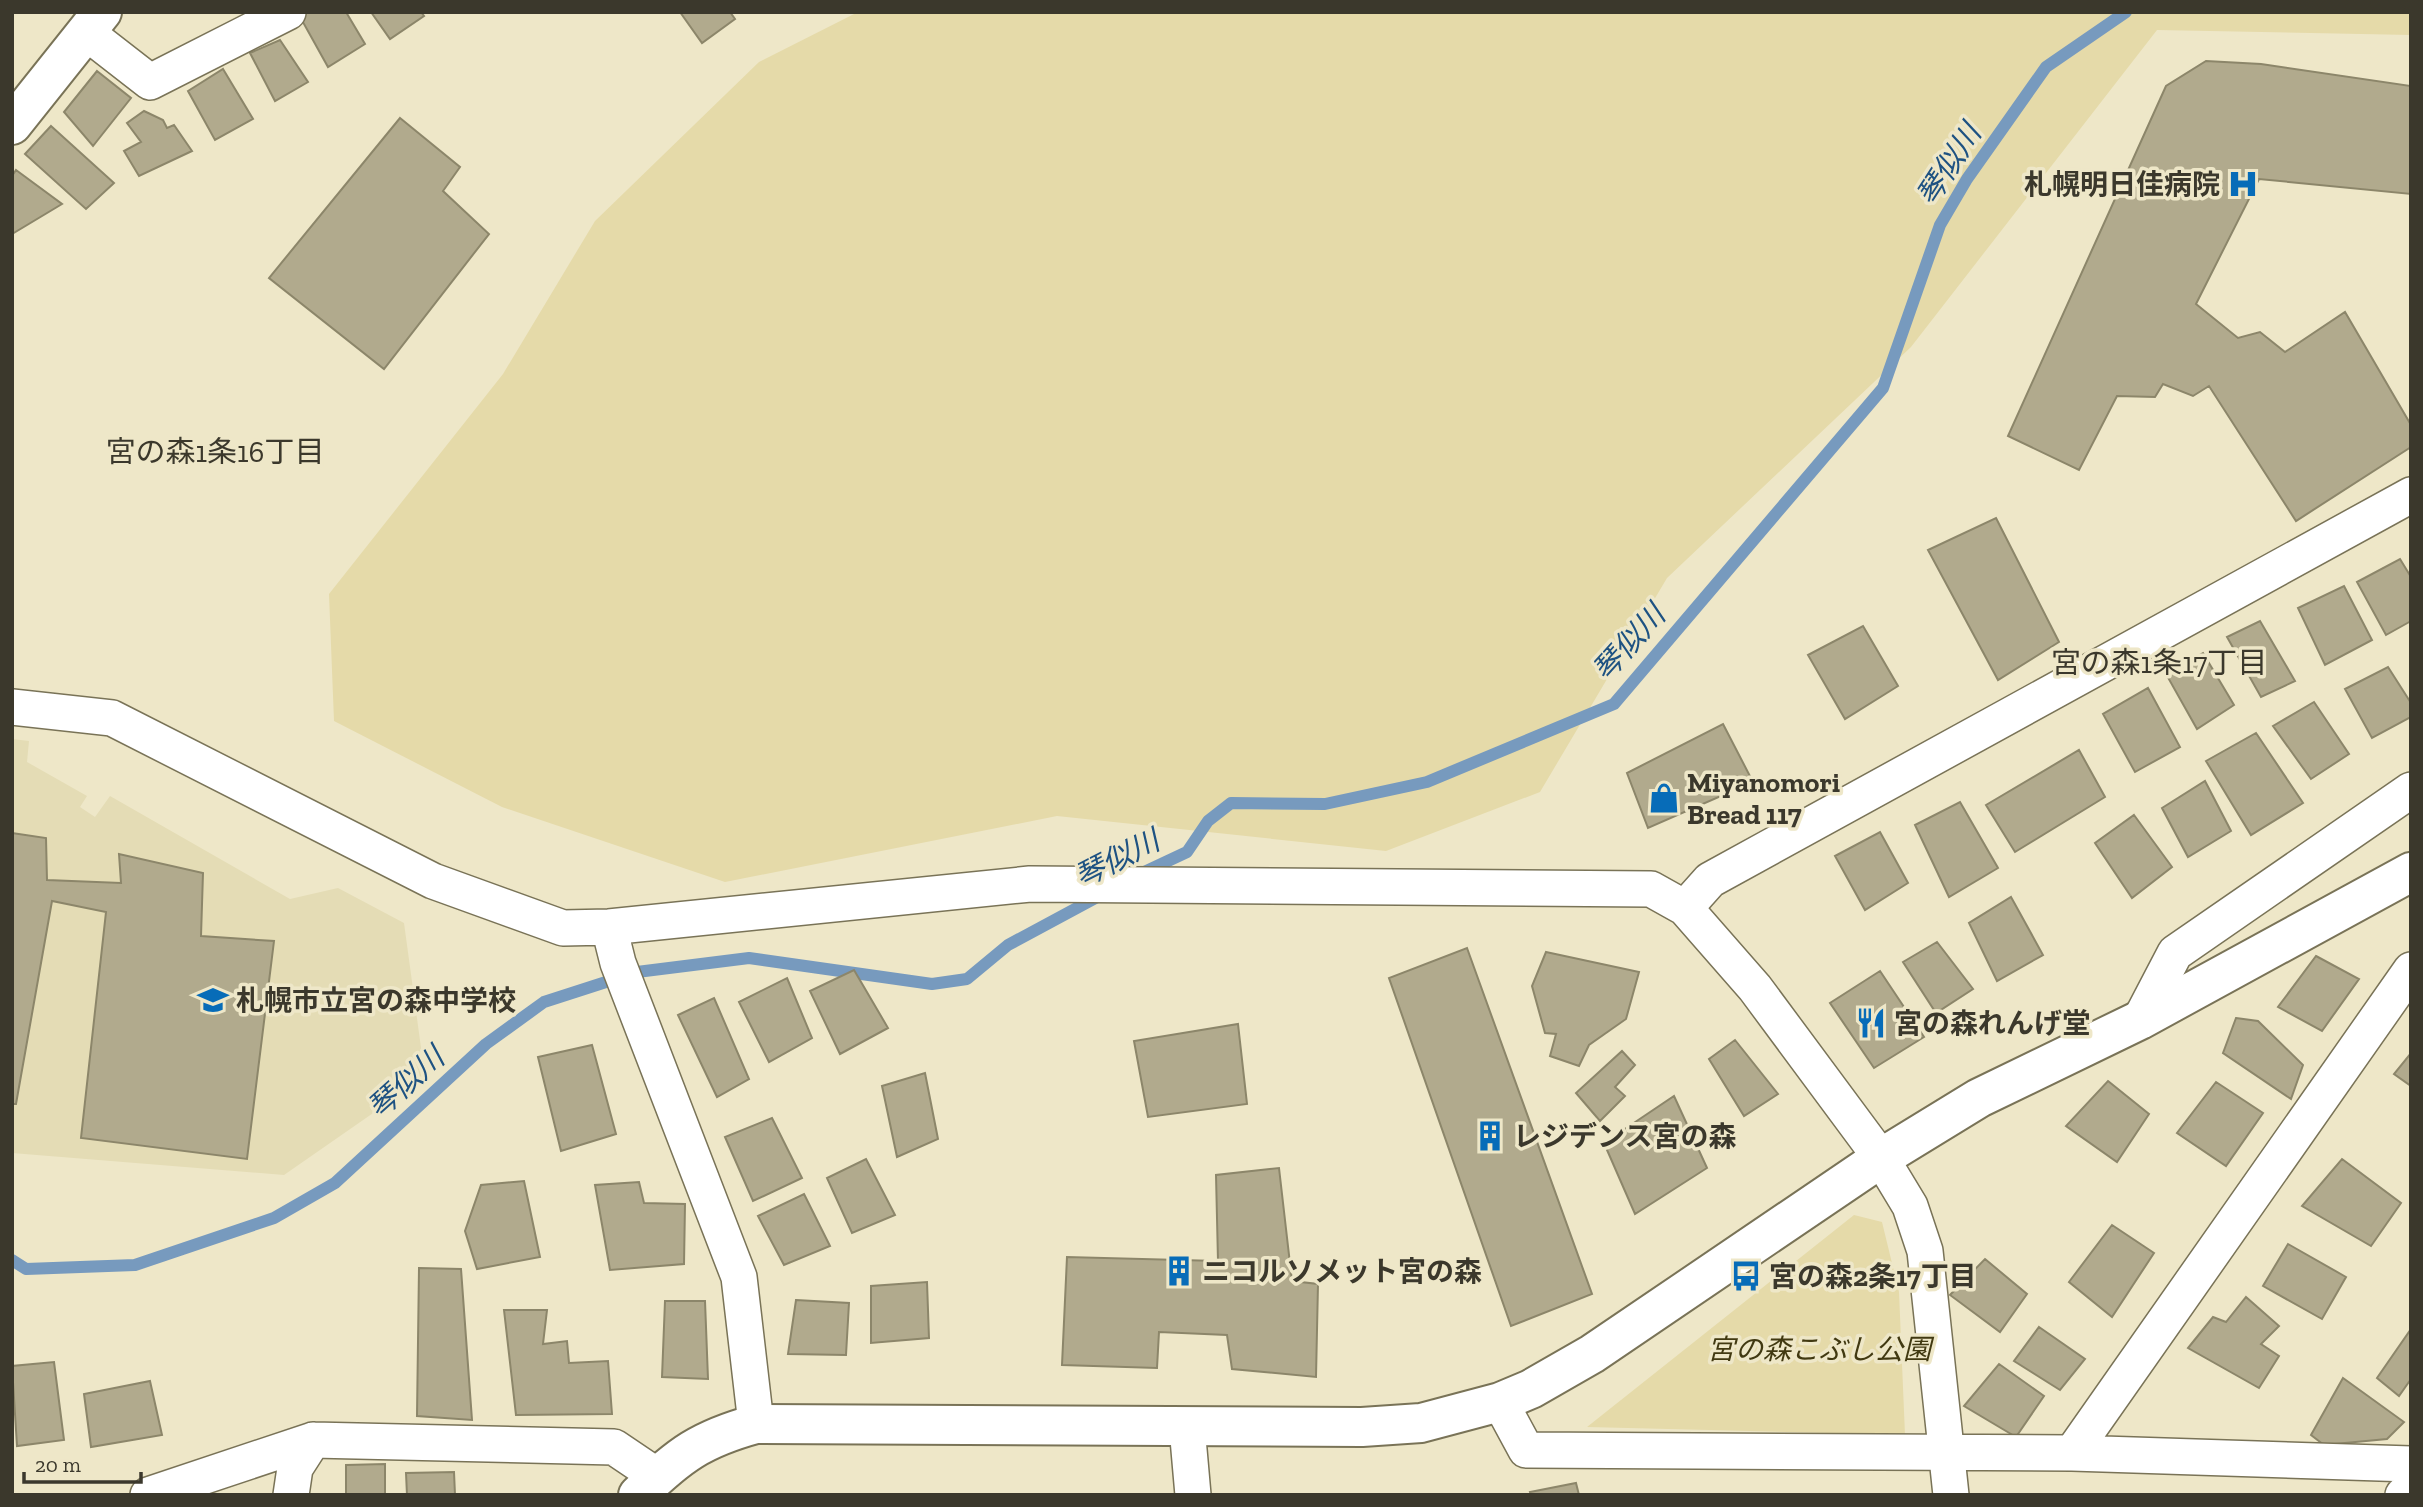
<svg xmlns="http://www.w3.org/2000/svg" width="2423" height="1507" viewBox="0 0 2423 1507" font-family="'Zilla Slab','Noto Sans JP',serif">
<rect width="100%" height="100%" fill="#eee7c8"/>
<path fill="#e4dcb5" d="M12 739 29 741 27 762 87 796 80 807 95 817 110 796 290 899 338 888 404 923 425 1077 284 1175 12 1153Z"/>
<path fill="#e5daa9" d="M858 12H2411V35L2157 30 1911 347 1667 578 1540 792 1386 851 1057 816 725 882 502 807 334 721 329 594 503 374 595 221 759 62Z
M1854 1215 1882 1222 1899 1292 1905 1435 1587 1427Z"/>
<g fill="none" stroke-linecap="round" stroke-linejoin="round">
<path stroke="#779abe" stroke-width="12" d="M1138 875 1187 852 1208 821 1231 803 1325 804 1427 782 1614 704 1883 388 1940 225 1967 179 2046 67 2126 12
M12 1260 26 1269 135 1265 274 1218 335 1183 486 1044 544 1002 637 972 749 958 932 984 967 979 1008 945 1101 895"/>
</g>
<path fill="#b1aa8d" stroke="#8c866a" stroke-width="2" d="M305 12H346L365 44 328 67 299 15Z
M371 12H421L424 16 390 39Z
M680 12H730L735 19 702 43Z
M280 40 308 82 275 101 250 53Z
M2206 61 2261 64 2411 86V194L2259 179 2196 304 2238 338 2260 332 2285 352 2345 312 2411 425V447L2296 521 2209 386 2193 396 2163 384 2155 397 2117 396 2079 470 2008 436 2166 86Z
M223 69 253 119 215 140 188 91Z
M97 71 131 98 93 146 64 112Z
M144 111 163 120 167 128 174 125 192 151 139 176 124 151 141 142 127 123Z
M400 118 460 167 443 191 489 234 384 369 269 278Z
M51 126 114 183 86 209 25 154Z
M16 170 62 204 12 234V176Z
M1996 518 2059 642 1998 680 1928 550Z
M2400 559 2411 577V621L2386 635 2357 582Z
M2344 586 2372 640 2325 665 2298 608Z
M2260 621 2295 681 2261 697 2227 637Z
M1863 626 1898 686 1845 719 1808 655Z
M2203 653 2234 705 2197 729 2166 674Z
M2388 667 2411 703V717L2372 738 2345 689Z
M2148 688 2180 747 2135 772 2103 714Z
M2314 702 2349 754 2311 779 2273 726Z
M1723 724 1753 782 1648 828 1627 773Z
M2256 733 2303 803 2251 835 2206 761Z
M2079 750 2105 797 2015 852 1986 805Z
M2205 781 2231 831 2188 857 2162 808Z
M1960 802 1998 868 1949 897 1915 825Z
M2134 815 2172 867 2132 898 2095 843Z
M1880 832 1908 883 1865 910 1835 856Z
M12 833 46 838 47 880 121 883 119 854 203 873 201 936 274 941 247 1159 81 1138 106 912 52 901 16 1104H12Z
M2011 897 2043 955 1997 981 1969 923Z
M1937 942 1973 989 1936 1013 1903 962Z
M1467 948 1592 1294 1511 1326 1389 978Z
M1546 952 1639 972 1626 1019 1589 1045 1579 1066 1550 1056 1556 1034 1545 1033 1532 986Z
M2316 956 2359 979 2322 1031 2278 1007Z
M854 970 888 1028 840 1054 810 991Z
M1880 971 1924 1037 1874 1068 1830 1003Z
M787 978 812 1038 769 1062 739 1002Z
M714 998 749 1079 717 1097 678 1015Z
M2236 1018 2258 1021 2303 1065 2291 1099 2223 1053Z
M1238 1024 1247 1104 1148 1117 1134 1041Z
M1735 1040 1778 1094 1744 1116 1709 1059Z
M592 1045 616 1134 561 1151 538 1057Z
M1622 1051 1635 1065 1615 1087 1625 1096 1600 1121 1576 1093Z
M2411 1053V1086L2394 1074Z
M925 1073 938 1139 897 1157 882 1086Z
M2108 1081 2149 1114 2117 1162 2066 1126Z
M2216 1082 2263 1113 2226 1166 2177 1133Z
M1674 1096 1707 1168 1635 1214 1604 1143Z
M772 1118 802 1178 753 1201 725 1137Z
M866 1159 895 1215 852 1233 827 1178Z
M2342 1159 2401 1203 2371 1246 2302 1206Z
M1279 1168 1292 1281 1318 1284 1316 1377 1232 1369 1227 1335 1159 1332 1157 1368 1062 1365 1067 1257 1218 1261 1216 1175Z
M524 1181 540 1257 477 1269 465 1231 481 1185Z
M639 1182 644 1203 685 1204 684 1264 610 1270 595 1185Z
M804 1194 830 1246 784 1265 758 1216Z
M2112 1225 2154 1253 2112 1317 2069 1282Z
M2288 1244 2346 1277 2322 1319 2263 1286Z
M1985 1259 2027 1294 2000 1332 1950 1295Z
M419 1268 461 1269 472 1420 417 1416Z
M927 1282 929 1338 871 1343V1286Z
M2246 1297 2279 1326 2261 1344 2279 1356 2259 1388 2188 1348 2213 1317 2226 1322Z
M796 1300 849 1303 846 1355 788 1354Z
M665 1301H705L708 1379 662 1377Z
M504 1310H547L543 1344 567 1341 569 1363 608 1361 612 1414 516 1415Z
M2039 1327 2085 1359 2060 1390 2014 1361Z
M2411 1329V1379L2399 1396 2377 1378Z
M54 1362 64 1440 17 1446 12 1366Z
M1999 1364 2044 1396 2016 1437 1964 1406Z
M2343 1378 2404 1422 2387 1439 2324 1445 2311 1435Z
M150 1381 162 1435 91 1447 84 1394Z
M385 1464V1495H346V1465Z
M454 1472 455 1495H407L406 1473Z
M1576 1483 1579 1495H1531L1530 1492Z"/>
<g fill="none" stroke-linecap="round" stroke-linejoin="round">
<g stroke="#797357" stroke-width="38">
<path id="minor" d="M87 33 150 82 288 12
M12 707 112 718 433 881 563 928 609 927 1030 884 1651 889 1685 908 1755 988 1881 1158 1910 1206 1925 1251 1951 1495
M1685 908 1710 880 2411 495
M609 927 618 963 739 1277 756 1424
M2140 1020 2175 953 2411 790
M1500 1402 1526 1450 2072 1453 2411 1464
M1187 1427 1193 1495
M2072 1453 2411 970
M148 1495 313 1440
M291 1495 295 1468 313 1440 614 1447 657 1476
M2403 1495 2411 1487"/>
</g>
<g stroke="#797357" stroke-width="42">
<path id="tertiary" d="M12 125 102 12
M638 1495C679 1455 701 1439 756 1424L1362 1427 1421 1423 1500 1402 1531 1389 1592 1354 1881 1158 1979 1098 2140 1020 2411 872"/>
</g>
<use href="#minor" stroke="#fff" stroke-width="35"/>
<use href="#tertiary" stroke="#fff" stroke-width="38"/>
</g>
<defs>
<g id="hospital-bare" transform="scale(2.415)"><path d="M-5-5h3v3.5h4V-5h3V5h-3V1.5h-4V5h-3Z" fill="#076cb8" stroke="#eee7c8" stroke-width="2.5" paint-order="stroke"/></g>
<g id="shop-bare" transform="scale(2.415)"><path d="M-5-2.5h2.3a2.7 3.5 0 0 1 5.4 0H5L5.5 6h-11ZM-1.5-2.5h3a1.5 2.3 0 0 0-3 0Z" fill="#076cb8" stroke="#eee7c8" stroke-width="2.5" paint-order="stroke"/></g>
<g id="school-bare" transform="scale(2.415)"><path d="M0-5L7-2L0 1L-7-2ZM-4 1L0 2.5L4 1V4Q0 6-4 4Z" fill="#076cb8" stroke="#eee7c8" stroke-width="2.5" paint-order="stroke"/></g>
<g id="restaurant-bare" transform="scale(2.415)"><path d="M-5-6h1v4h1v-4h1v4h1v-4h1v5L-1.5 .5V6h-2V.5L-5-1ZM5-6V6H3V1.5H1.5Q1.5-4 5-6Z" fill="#076cb8" stroke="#eee7c8" stroke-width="2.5" paint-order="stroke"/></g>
<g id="building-bare" transform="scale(2.415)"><path d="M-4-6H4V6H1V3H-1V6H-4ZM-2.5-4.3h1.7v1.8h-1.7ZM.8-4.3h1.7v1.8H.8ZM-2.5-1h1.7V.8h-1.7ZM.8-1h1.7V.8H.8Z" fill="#076cb8" stroke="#eee7c8" stroke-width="2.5" paint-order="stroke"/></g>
<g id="bus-bare" transform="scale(2.415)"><path d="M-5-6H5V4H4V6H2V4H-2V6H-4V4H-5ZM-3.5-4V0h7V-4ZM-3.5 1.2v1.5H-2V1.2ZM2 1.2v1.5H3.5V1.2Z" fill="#076cb8" stroke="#eee7c8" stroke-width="2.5" paint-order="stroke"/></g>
</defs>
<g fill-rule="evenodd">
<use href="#hospital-bare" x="2243" y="184"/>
<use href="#shop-bare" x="1664" y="798"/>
<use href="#school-bare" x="213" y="1000"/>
<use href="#restaurant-bare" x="1871" y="1023"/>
<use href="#building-bare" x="1490" y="1136"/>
<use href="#building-bare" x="1179" y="1271"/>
<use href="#bus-bare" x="1746" y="1276"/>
</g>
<g text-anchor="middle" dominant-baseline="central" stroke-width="7" stroke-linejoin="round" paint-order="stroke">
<g font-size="28" font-weight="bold" fill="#3b382c" stroke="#eee7c8" text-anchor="start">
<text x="2220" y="184" text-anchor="end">札幌明日佳病院</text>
<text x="1687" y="782">Miyanomori<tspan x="1687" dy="32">Bread 117</tspan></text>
<text x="236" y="1000">札幌市立宮の森中学校</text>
<text x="1894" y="1023">宮の森れんげ堂</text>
<text x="1513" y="1136">レジデンス宮の森</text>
<text x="1202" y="1271">ニコルソメット宮の森</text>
<text x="1769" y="1276">宮の森2条17丁目</text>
</g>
<g font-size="28" font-style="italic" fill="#413911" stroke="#eee7c8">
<text x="1819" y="1349">宮の森こぶし公園</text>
</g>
<g font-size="30" font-style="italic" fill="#1e5282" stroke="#eee7c8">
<text transform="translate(1949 165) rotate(-57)">琴似川</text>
<text transform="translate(1629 643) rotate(-48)">琴似川</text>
<text transform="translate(1117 859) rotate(-27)">琴似川</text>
<text transform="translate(406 1083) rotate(-42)">琴似川</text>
</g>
<g font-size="30" fill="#3b382c" stroke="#eee7c8">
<text x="215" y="452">宮の森1条16丁目</text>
<text x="2159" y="663">宮の森1条17丁目</text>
</g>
</g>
<rect width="2423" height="1507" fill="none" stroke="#3b382c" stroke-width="28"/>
<path d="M24 1472v10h117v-10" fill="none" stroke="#3b382c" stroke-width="3.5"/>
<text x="35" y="1472" font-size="21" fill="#3b382c" stroke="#eee7c8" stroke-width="5" paint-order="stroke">20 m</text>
</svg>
